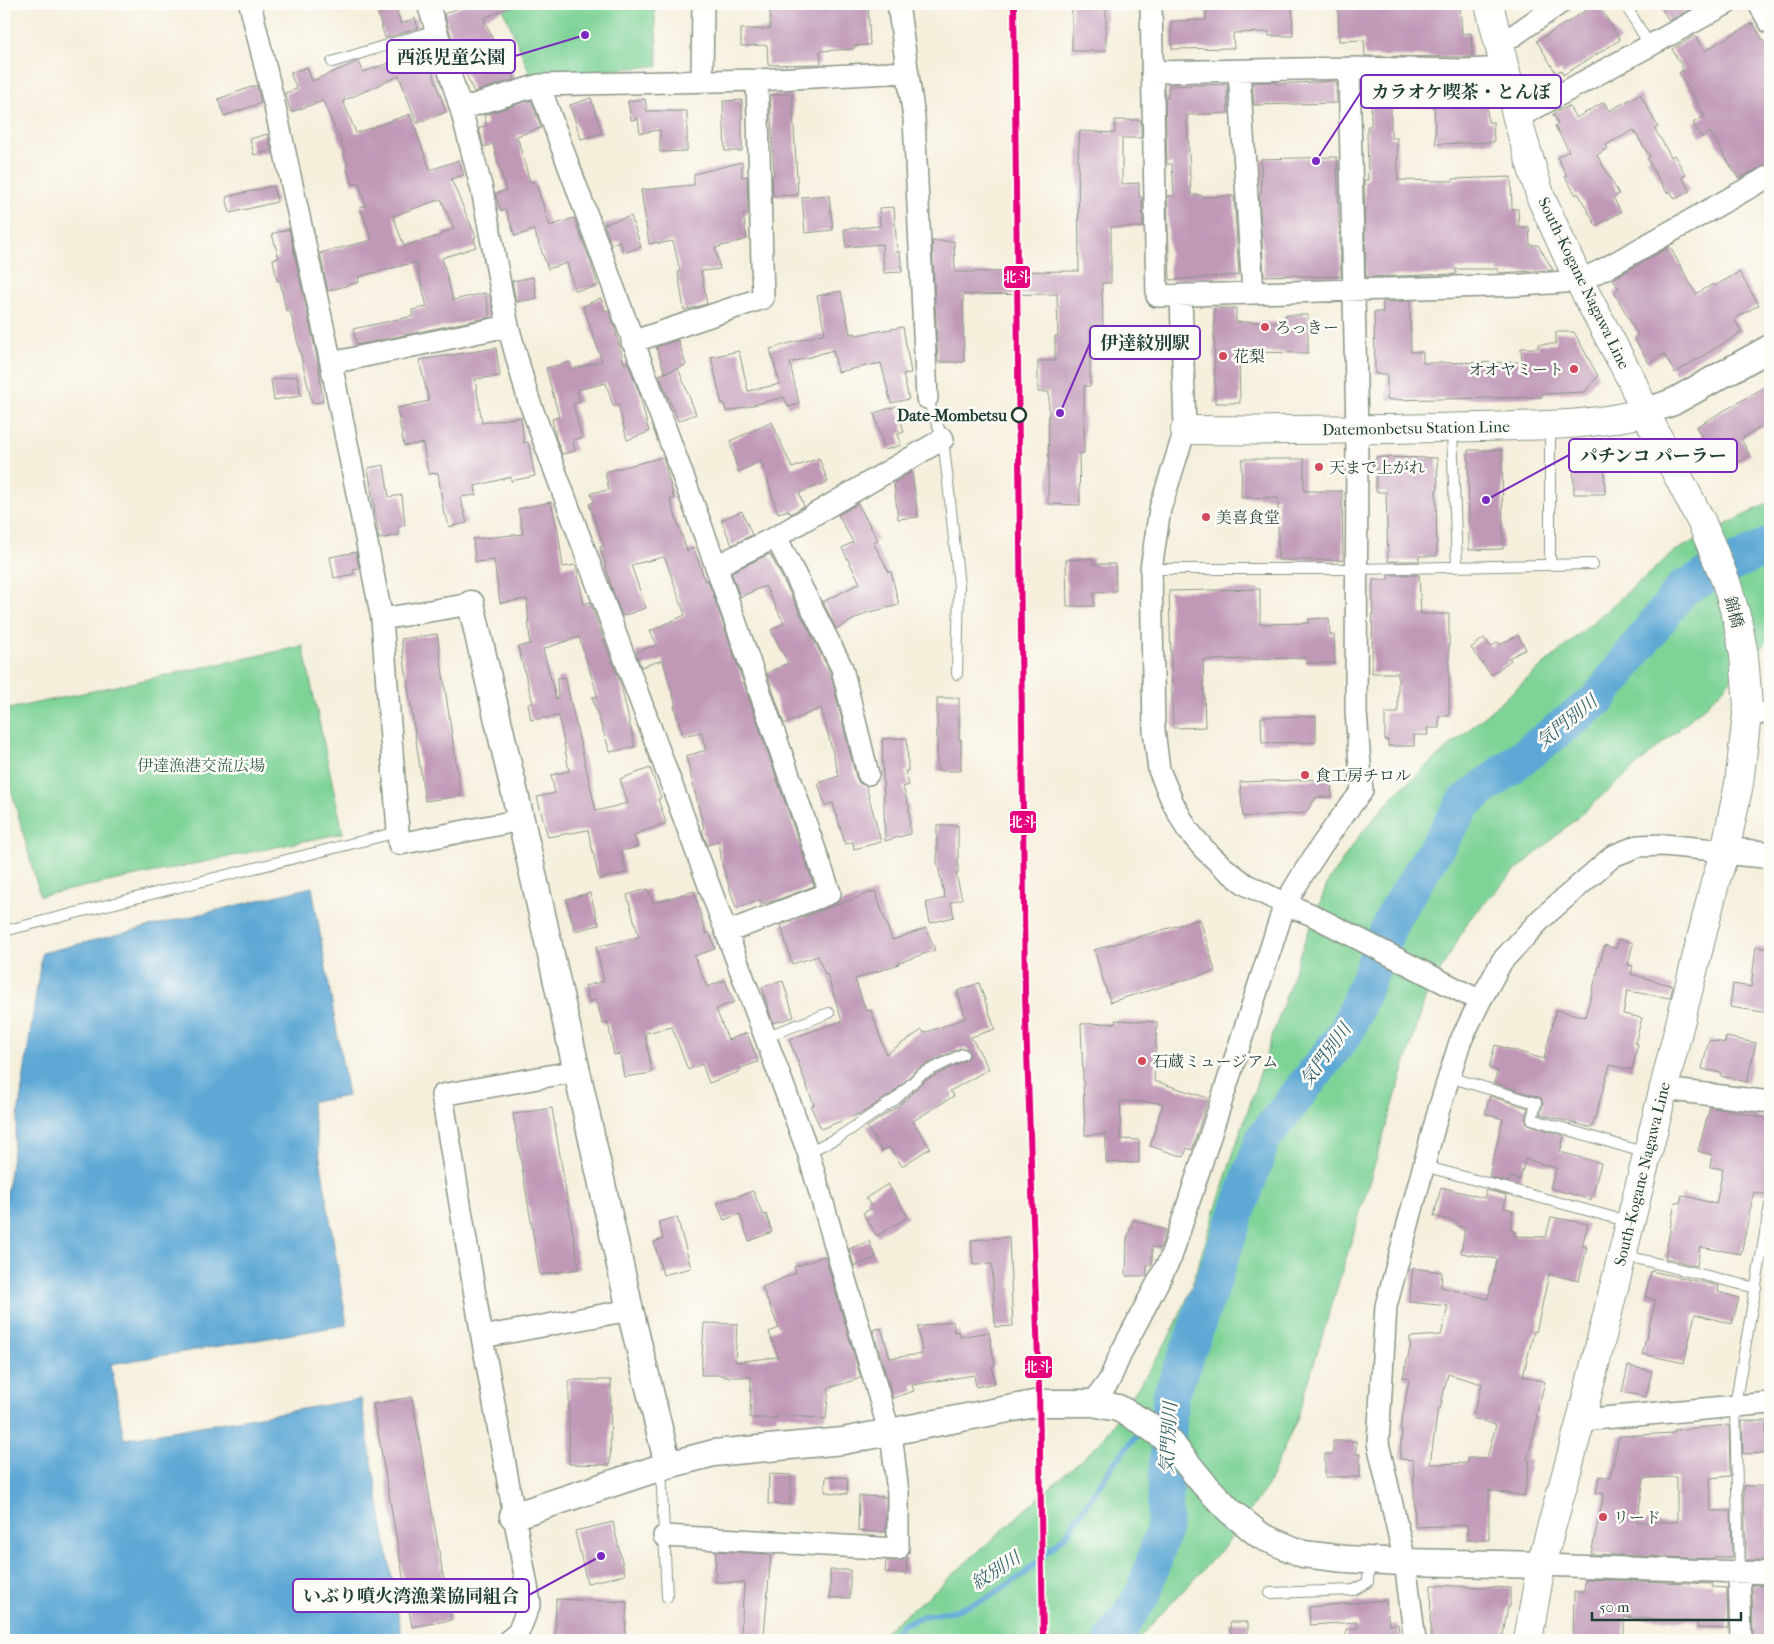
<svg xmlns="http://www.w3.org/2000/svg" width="1774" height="1644" viewBox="0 0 1774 1644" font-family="'IM FELL French Canon','Noto Serif JP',serif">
<rect width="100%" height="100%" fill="#fdfcf7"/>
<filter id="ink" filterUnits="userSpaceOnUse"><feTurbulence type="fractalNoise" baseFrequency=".02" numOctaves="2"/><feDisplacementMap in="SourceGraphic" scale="10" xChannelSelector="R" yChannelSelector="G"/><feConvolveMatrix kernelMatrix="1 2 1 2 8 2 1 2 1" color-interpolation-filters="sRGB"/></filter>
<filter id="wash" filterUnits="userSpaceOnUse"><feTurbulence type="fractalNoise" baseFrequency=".0096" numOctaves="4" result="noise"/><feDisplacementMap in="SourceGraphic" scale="20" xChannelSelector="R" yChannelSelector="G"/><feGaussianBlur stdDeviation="1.12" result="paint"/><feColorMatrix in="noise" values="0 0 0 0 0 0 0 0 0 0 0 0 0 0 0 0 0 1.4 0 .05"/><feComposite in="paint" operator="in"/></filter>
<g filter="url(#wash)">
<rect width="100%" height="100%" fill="#f5efdc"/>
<path fill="#7ed397" stroke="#4e8866" d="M501 4H654L658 66 531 76Z
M1770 502V639L1710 702 1510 876 1469 920 1426 996 1297 1419 1266 1488 1226 1545 1137 1640H874L933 1592 1100 1443 1153 1365 1174 1328 1189 1294 1233 1154 1302 948 1329 880 1359 836 1397 792 1675 551Z
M303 646 343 833 40 896 4 762V710Z"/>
<path fill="#5da8d5" stroke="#3e7284" d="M312 887 348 1096 311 1102 347 1325 111 1364 124 1439 361 1399 402 1637 384 1640H4V1211L42 953Z"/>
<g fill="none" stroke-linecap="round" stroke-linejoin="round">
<path stroke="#5da8d5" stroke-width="6" d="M1150 1421 1170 1397
M887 1640 902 1625 924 1616 956 1610 986 1599 1023 1575 1066 1535 1114 1463 1143 1428"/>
<path stroke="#5da8d5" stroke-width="36" d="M1112 1640 1144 1592 1164 1529 1170 1397 1187 1354 1263 1139 1347 1031 1393 917 1464 803 1598 699 1683 588 1770 545"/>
</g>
<g id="blocks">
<path fill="#c099b7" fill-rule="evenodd" d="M468 4H517L484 18 497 50 502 48 515 79 474 92 457 54 444 14Z
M770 4H868L870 45 854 46V49L820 51 821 64 768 65 767 45 741 46V29H770Z
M1072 4H1106V51H1072Z
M1206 4H1292L1293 36H1269V32L1233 33 1234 48 1172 49 1171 21 1206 20Z
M1338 4H1460L1462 34 1471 33 1472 57 1365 56 1364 40 1339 41Z
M1659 4H1700L1669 21Z
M1593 6H1599L1620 40 1563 75 1561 70 1556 73 1537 41Z
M396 8 401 24 415 18 418 28 385 38 378 14Z
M1753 23 1770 53V164L1738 178 1710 132 1701 137 1693 123 1705 116 1679 73 1684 70 1672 49 1695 36 1704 51Z
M422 41 446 112 417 123 399 76 343 101 356 133 410 114 430 170 459 160 464 175 451 179 476 237 474 238 476 247 442 258 453 300 485 293 490 317 357 345 353 329 413 316 412 310 427 307 416 262 358 277 359 282 328 291 320 253 372 240 360 207 366 206 359 183 352 184 346 166 348 165 343 152H345L323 101 291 112 285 93 297 89 290 73 307 67 312 81 359 61 363 72 392 62 389 52ZM441 199 454 229 442 233V235L404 246 393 216Z
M1336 81 1337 103 1254 105 1252 82H1277V84Z
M1371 81 1480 82V91H1486L1488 122H1493L1494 142 1436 144 1434 107H1391V138H1397L1398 180 1453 181V179L1511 177 1512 209H1518L1519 227H1529L1530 245H1538L1553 270 1498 273V269H1456V274L1366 277 1364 180H1368L1367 126H1371Z
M1227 84 1228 113 1187 115 1191 195H1201V197L1234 196 1239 275 1170 280 1167 196H1174L1172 164H1167L1165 98H1168V86Z
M257 85 261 103 224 116 218 99Z
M792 94 798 195 773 196 772 175H774L770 95Z
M1640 94 1658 127 1655 129 1671 157 1674 155 1686 175 1682 177 1690 191 1675 199 1670 191 1667 193 1647 159 1650 157 1634 130 1606 145 1608 148 1597 155 1619 194 1613 197 1621 212 1596 226 1578 193 1576 195 1565 177 1567 176 1557 157 1569 151 1555 126 1558 124 1553 114 1569 106 1576 118 1604 102 1609 111Z
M591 98 602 133 581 139 570 105Z
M645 99 647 111H687V151L660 152V130L640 133 638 119 631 120 628 101Z
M531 100 541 128 517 136 530 182 535 181 550 226 574 218 591 263 598 286 575 291 567 263 548 269 534 230 515 236 506 210 501 211 495 194 506 190 493 144 484 147 479 128 487 125 484 115Z
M742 100V151H725L723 101Z
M1115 120H1141V138H1122V184L1139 183V197H1142L1143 227H1111V283H1102L1103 325H1090V386H1084V453L1079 454 1080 505 1048 504 1049 392H1038V361H1055V336H1058L1057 294 963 295 964 362H938L932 241H954L955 272 1079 271 1078 157 1080 131 1115 133Z
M267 134 271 151 254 155 250 139Z
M1337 157 1341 277 1297 276V275L1264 276 1259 194H1261V159Z
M742 162V177L747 176 748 213 743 214 747 239 715 248 720 269 701 271 707 304 684 310 678 272 680 271 673 241 658 244V242L649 244 641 190 694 185V174Z
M273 186 277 202 230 213 226 197Z
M829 195 833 230 805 233 802 197Z
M894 207 897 252H900L902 272 884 273 882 244 846 247 844 229 880 226 879 208Z
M631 216 641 247 623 253 620 241 611 244 604 224Z
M289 229 318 362 323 402 312 403 290 310 286 311 280 281H277L273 259 279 258 272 234Z
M1670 247 1696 294 1713 284 1715 286 1739 272 1759 305 1734 319 1742 332 1675 373 1664 354 1649 363 1634 338 1638 335 1614 292 1619 289 1613 279Z
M533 277 537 298 516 302 512 281Z
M841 291 850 334 855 333 856 335 903 327 911 373 903 374 909 399 891 403 881 363 838 372 833 350 790 363 799 404 788 407 784 397 726 412 724 403 722 404 711 357 739 351 748 391 780 384 770 349 825 333 817 296Z
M601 298 605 311 608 310 613 322 624 363 628 362 640 396 649 432 627 440 618 404 613 406 606 383 577 390 580 402 573 404 582 438 573 440 575 451 562 454 556 438 552 419 559 417 546 368 570 362 572 369 602 361 583 306Z
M1410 301 1411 352H1423V363L1522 362 1521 348H1538V344H1556V332H1574L1598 376 1585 392 1542 394V397L1387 400V374H1375L1374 312H1383V302Z
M1214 308H1236V322H1285V315H1308V353L1246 352V358H1239L1240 403H1215Z
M678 340 686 365 665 373 656 347Z
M496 348 500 376 475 379 482 423 521 417 524 443 528 442 535 476 511 481V477L475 486 476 495 460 497 467 523 449 527 446 515H444L438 473 428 474 423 443 404 446 397 408 429 401 419 360Z
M678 368 696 414 678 421 659 375Z
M297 376 301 396 274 400 271 380Z
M1770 384V422L1741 439 1750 455 1723 472 1696 427Z
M897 406 904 432 898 434 901 445 885 450 874 413Z
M772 422 792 468 819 458 828 482 799 493 804 506 790 514 789 510 778 513 761 461 738 472 730 441Z
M1468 450H1502L1503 549 1469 550Z
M1604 455 1605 494H1574L1573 456Z
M663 457 674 499 670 500 687 551 694 548 705 581 708 580 814 886 774 901 762 904 761 900 736 908 722 864 719 841 707 845 702 830 704 829 686 756 706 750 701 732 683 736 674 706H676L663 660 641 667 636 652 657 645 650 631 685 615 665 558 664 557 631 565 646 608 622 616 612 589 600 547 604 546 589 504 594 502 591 493 609 490 605 472Z
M1376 457 1437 458 1438 490H1436L1437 556H1419V561H1388L1386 492H1376Z
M1242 459H1304V491H1342L1343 560H1278V498L1241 497Z
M384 465 389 497 402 495 405 525 398 527 399 535 379 539 368 468Z
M912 472 918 517 898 519 894 483Z
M551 502 558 531 563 567 576 565 584 604 590 602 611 661H612L621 685 635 747 610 752 592 697H598L579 637 543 649 556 699 558 698 557 678 565 677 596 811 628 803 620 779 650 768 661 798 658 799 666 823 634 835 638 847 621 851 626 873 599 879 588 830 548 837 537 797 555 793 551 775 569 771 559 716 531 720 528 704 533 703 518 647 530 644 527 599 500 603 494 560 475 562 473 539 523 534 518 509Z
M858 504 878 540 873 542 889 572H891L899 605 866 613 836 629 823 602 860 583 842 548 853 542 838 515Z
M742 511 752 535 732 545 721 520Z
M356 552 359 568 353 569 354 574 334 578 330 557Z
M770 554 830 672 856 777 859 783 866 786 881 842 854 849 853 842 845 844 833 803 825 805 818 783 839 776 821 708 784 724 767 673 788 663 771 630 784 623 765 586 740 597 731 572Z
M1093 558V564H1115L1116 591 1094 592V606H1067L1066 560Z
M1388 575H1419L1421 614H1449V716H1439V728H1427L1428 735H1414V746H1388V740H1385V713H1398V673H1372L1373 580H1388Z
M1260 589V624L1309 623V619L1329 618 1330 635H1334L1335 663H1306V658L1203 660 1205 727 1173 728 1169 591Z
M437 634 461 796 425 801 401 639Z
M1518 635 1526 649 1509 658 1511 660 1491 675 1471 648 1484 638 1491 647 1498 642 1500 645Z
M937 698H959V739H961V771H937Z
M1316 716V742L1262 743 1261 717Z
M907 738 908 771H905L909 785 903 787 909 807 910 834 885 841 882 739Z
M1331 779 1332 797H1317L1305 813 1243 817 1240 782Z
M937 825H958V874H956L962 899 951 902 954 917 930 923 926 903 945 898 937 861Z
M648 889 653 903 694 891 706 934 710 933 715 949 694 956 707 987 725 980 734 1002 716 1009 728 1040 747 1033 758 1062 738 1069 739 1072 709 1083 702 1064 688 1070 672 1027 645 1033 652 1073 624 1077 620 1054 614 1055 608 1022 603 1024 596 1000 589 1002 585 986 604 981 596 947 639 937 627 895Z
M875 891 892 940 926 928 935 950 898 963 899 964 855 979 866 1011 871 1010 886 1054 922 1030 924 1033 966 1018 957 991 979 983 995 1029 971 1037 989 1069 950 1091 954 1096 913 1121 930 1148 902 1166 889 1147 882 1151 867 1127 901 1104 924 1081 966 1060 970 1055 967 1049 960 1048 917 1069 893 1093 859 1115V1114L821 1129 811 1107 814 1105 789 1039 842 1021 827 974 825 975 818 956 792 964 781 925Z
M590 893 599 925 575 931 566 899Z
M1200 919 1215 971 1110 1002 1094 950Z
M1619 939 1633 943 1628 965 1633 966 1631 974 1673 986 1670 998 1627 991 1623 1014 1642 1018 1635 1043 1638 1044 1632 1070 1610 1065 1592 1128 1540 1114 1543 1104 1541 1098 1494 1083 1498 1071 1489 1068 1495 1045 1544 1059 1556 1010 1585 1017 1605 945 1616 949Z
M1756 947 1770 949V1013L1730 1007 1733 984 1751 987Z
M783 981 794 1017 773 1023 762 987Z
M1115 1020 1157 1022 1154 1081 1208 1098 1192 1150 1187 1148 1184 1157 1150 1146 1163 1103 1120 1101 1121 1139 1139 1140V1163L1106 1162V1134L1085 1135 1081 1024 1116 1023Z
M1726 1037 1756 1043 1747 1082 1721 1076V1073L1702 1069 1709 1040 1725 1043Z
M1490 1096 1528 1108 1525 1118 1527 1124 1564 1136 1560 1152 1601 1163 1591 1200 1550 1188 1556 1168 1525 1159 1520 1180 1510 1177 1509 1182 1489 1177 1503 1119 1485 1114Z
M1710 1107 1770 1119V1182L1768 1195 1754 1192 1741 1254 1700 1247 1697 1266 1665 1258 1675 1202 1680 1203 1682 1195 1716 1204 1723 1169 1710 1167 1712 1155 1698 1151Z
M552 1108 579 1269 540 1275 513 1114Z
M888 1184 908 1217 877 1236 863 1213 872 1208 866 1198Z
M1441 1187 1484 1198 1486 1190 1506 1195 1504 1208 1513 1210 1510 1230 1514 1231V1236L1546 1237 1551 1217 1588 1224 1582 1246 1587 1247 1579 1281 1549 1274 1536 1332 1534 1331 1523 1376 1545 1382 1536 1416 1538 1417 1527 1460 1530 1461 1524 1496 1489 1490V1540H1467V1525L1415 1527 1413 1460 1400 1459 1402 1430H1400L1409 1379 1403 1377 1410 1348V1337L1441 1335 1448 1306 1409 1302 1413 1268 1442 1272 1441 1287 1488 1299 1497 1259 1461 1253 1465 1228 1456 1225 1457 1222 1434 1216ZM1448 1374 1482 1384 1472 1418 1496 1425 1487 1458H1467V1463L1430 1464 1438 1409H1440Z
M753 1191 763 1215 766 1214 772 1232 749 1241 740 1214 724 1220 717 1203Z
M677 1217 691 1268 663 1275 654 1242 663 1239 659 1222Z
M1133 1220 1166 1230 1160 1249 1152 1247V1265H1147V1276H1126L1127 1239Z
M1009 1237 1013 1326 995 1327 992 1264 973 1265 971 1240Z
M869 1241 876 1258 854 1266 849 1249Z
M825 1256 861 1378 829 1388 826 1419 777 1414V1418H750L751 1377H724V1375H701L704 1323 737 1324 735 1362 778 1357 769 1332 779 1328 762 1287 796 1273 794 1267Z
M1651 1271 1719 1286 1718 1292 1739 1298 1732 1324 1695 1314 1684 1363 1642 1354 1656 1300 1645 1297Z
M953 1321 954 1332 959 1331 960 1337 989 1332 995 1366H992L995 1383 976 1387 974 1375 912 1385 914 1391 893 1398 873 1330 881 1328 890 1358 922 1354 918 1327Z
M1628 1366 1652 1371 1646 1397 1622 1392Z
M569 1380H611L610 1465 569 1464Z
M412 1397 451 1620 412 1627 373 1404Z
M1742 1421H1766V1453L1743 1454Z
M1729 1425 1730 1476 1710 1478 1711 1511H1731L1732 1557H1714V1559L1591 1554 1604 1494 1596 1492 1600 1476 1610 1478 1619 1436 1674 1433V1430ZM1677 1477V1522H1637L1644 1478Z
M1333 1441H1356V1454H1360V1477H1325V1454H1333Z
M769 1474 791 1475 790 1505 768 1504Z
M826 1476 848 1478 847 1494 825 1492Z
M1744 1486H1767V1560H1746Z
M859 1496 886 1497V1532L858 1531Z
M613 1522 625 1575 587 1583 575 1531Z
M716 1551 771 1554 764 1635 741 1633 744 1583 715 1582Z
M907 1557 906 1574 885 1572 886 1561H898L903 1560Z
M830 1570H850V1598H830Z
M1585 1579 1713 1584 1712 1587 1727 1588 1728 1629 1697 1628V1622L1624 1617V1640H1573L1574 1592H1584Z
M1431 1585 1510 1588V1607H1508L1502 1640H1431V1623H1430Z
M1752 1585H1768L1769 1625H1766V1640L1753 1639Z
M556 1599 627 1602 625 1640H555Z
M1386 1600 1389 1625 1398 1624 1400 1640H1346V1629L1358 1628 1357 1622 1310 1625 1309 1607Z
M1230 1622H1248V1640H1231Z"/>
</g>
</g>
<g filter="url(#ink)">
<use href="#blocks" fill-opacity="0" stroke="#8a9688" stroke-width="1"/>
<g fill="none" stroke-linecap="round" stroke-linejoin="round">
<g stroke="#8a9688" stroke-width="12">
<path id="service" d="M1625 4 1650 46
M332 62 436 30
M927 398 943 439 947 473 959 586 957 674
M1452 429 1457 567
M1550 565V426
M1151 569H1357L1593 564
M4 931 398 832
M765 1037 829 1013
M1449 1077 1536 1103 1532 1119 1646 1153
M808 1152 839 1137 897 1098 920 1075 963 1054
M1424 1166 1630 1222
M1623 1255 1756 1288
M661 1468 667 1597
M1739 1572 1735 1405 1770 1205
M1270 1593 1354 1590 1368 1582 1369 1561"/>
</g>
<g stroke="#8a9688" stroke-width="24">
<path id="minor" d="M250 4 275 107 331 363 382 619 399 844 521 820
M428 4 461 109 482 190 508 326 528 398 808 1152 892 1441 898 1493V1549L664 1536
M898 4 914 118 927 398
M1151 4 1157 296 1521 285 1579 281 1606 268 1770 176
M1759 4 1770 23
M1500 45 1559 4
M1239 71 1253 293
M1152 72 1349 68 1465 70 1505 68
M702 80 703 4
M539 85 716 566 830 893 727 932
M461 109 539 85 757 80 907 72
M1517 118 1726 4
M1181 295 1185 430 1160 509 1151 569 1154 730 1159 770 1173 803 1187 829 1204 849 1223 867 1245 884 1285 904 1310 914 1480 1001
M632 342 763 298 757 80
M331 363 508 326
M776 537 842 668 868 774
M716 566 776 537 943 439
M382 619 471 604
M1746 716 1770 712
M1664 1089 1770 1102
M482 1337 630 1310
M1093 1403 1109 1381 1122 1351 1171 1257 1285 904C1309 862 1331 829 1362 791L1356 712 1357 431 1349 68
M1581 1420 1770 1403
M1541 1565 1770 1573
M1739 1572 1741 1640
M509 1640 518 1633 530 1603 482 1337 442 1095 577 1071
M1415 1640 1405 1562 1378 1443 1386 1306 1439 1109 1460 1042 1480 1001 1502 961 1542 918 1613 856 1638 846 1663 845 1725 851"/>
</g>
<g stroke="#8a9688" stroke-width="29">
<path id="tertiary" d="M1645 412 1673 402 1770 348
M471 604 521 820 630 1310 668 1465
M1725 851 1770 855
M513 1516 668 1465 714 1453 843 1441 1039 1403H1093L1118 1408 1143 1422 1168 1440 1204 1484 1230 1511 1261 1536 1303 1554 1345 1559 1405 1562 1541 1565"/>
</g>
<g stroke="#8a9688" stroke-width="30">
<path id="secondary" d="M1489 4 1517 118 1541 198 1579 281 1631 379 1645 412 1702 523 1726 582 1737 619 1744 655 1748 706 1739 784 1725 851 1715 883 1581 1420 1541 1565 1528 1640
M1185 430C1283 431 1381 430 1478 427 1534 425 1591 427 1645 412"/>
</g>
<use href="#service" stroke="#fff" stroke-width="10"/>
<use href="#minor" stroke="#fff" stroke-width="21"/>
<use href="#tertiary" stroke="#fff" stroke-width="26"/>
<use href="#secondary" stroke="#fff" stroke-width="28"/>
<g stroke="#fdfcf7" stroke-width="10">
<path id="rail-1" d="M1014 4 1025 994 1039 1388 1043 1640"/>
</g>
<use href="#rail-1" stroke="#e5007d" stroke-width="6"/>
</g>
</g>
<g fill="#d1495b" stroke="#fdfcf7" stroke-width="2">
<circle cx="1265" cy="327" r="5"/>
<circle cx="1223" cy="356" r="5"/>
<circle cx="1574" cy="369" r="5"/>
<circle cx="1319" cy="467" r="5"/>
<circle cx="1206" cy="517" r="5"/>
<circle cx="1305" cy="775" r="5"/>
<circle cx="1142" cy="1061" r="5"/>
<circle cx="1603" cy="1517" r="5"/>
</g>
<circle fill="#fdfcf7" stroke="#1f3d34" stroke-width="2.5" cx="1019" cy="415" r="7"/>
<g text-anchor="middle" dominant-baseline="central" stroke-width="5" stroke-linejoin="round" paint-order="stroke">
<g font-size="16" fill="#1f3d34" stroke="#fdfcf7">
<text transform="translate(1584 283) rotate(64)">South-Kogane Nagawa Line</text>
<text transform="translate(1416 428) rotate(-1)">Datemonbetsu Station Line</text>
<text transform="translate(1734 612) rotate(76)">錦橋</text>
<text transform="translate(1642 1174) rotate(-76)">South-Kogane Nagawa Line</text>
</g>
<g font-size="16" fill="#1f3d34" stroke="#fdfcf7" text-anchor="start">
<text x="1275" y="327">ろっきー</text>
<text x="1233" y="356">花梨</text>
<text x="1564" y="369" text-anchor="end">オオヤミート</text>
<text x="1329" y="467">天まで上がれ</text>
<text x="1216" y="517">美喜食堂</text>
<text x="1315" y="775">食工房チロル</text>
<text x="1152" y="1061">石蔵ミュージアム</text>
<text x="1613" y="1517">リード</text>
</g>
<g font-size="16" font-weight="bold" fill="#1f3d34" stroke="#fdfcf7" text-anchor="end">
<text x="1007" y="415">Date-Mombetsu</text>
</g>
<g font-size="16" fill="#37624d" stroke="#fdfcf7">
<text x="201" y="765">伊達漁港交流広場</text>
</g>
<g font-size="18" font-style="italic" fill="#35626c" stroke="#fdfcf7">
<text transform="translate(1567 722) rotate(-39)">気門別川</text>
<text transform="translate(1326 1055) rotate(-54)">気門別川</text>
<text transform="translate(1169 1438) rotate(-87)">気門別川</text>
<text transform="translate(996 1571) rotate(-33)">紋別川</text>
</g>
</g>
<path fill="none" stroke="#7b2cbf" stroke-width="2" d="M585 35L515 56M1316 161L1361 92M1060 413L1090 343M1486 500L1569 455M601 1556L529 1595"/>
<g fill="#7b2cbf" stroke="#fdfcf7" stroke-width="2">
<circle cx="585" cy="35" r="5"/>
<circle cx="1316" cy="161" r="5"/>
<circle cx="1060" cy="413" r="5"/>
<circle cx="1486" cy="500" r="5"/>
<circle cx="601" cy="1556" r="5"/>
</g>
<g fill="#fdfcf7" stroke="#7b2cbf" stroke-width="2">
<rect x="387" y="40" width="128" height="33" rx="5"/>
<rect x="1361" y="75" width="200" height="33" rx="5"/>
<rect x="1090" y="326" width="110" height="33" rx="5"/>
<rect x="1569" y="439" width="168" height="33" rx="5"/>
<rect x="293" y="1579" width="236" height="33" rx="5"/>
</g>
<g font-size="18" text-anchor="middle" font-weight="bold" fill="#1f3d34">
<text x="451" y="63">西浜児童公園</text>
<text x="1461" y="98">カラオケ喫茶・とんぼ</text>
<text x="1145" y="349">伊達紋別駅</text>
<text x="1653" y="462">パチンコ パーラー</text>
<text x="411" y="1602">いぶり噴火湾漁業協同組合</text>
</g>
<g stroke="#fdfcf7" stroke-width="2">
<rect x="1003" y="265" width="28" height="24" rx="5" fill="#e5007d"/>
<rect x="1009" y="810" width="28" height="24" rx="5" fill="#e5007d"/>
<rect x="1024" y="1355" width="29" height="24" rx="5" fill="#e5007d"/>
</g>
<g font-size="14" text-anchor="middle" font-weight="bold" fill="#fff">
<text x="1017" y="282">北斗</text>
<text x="1023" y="827">北斗</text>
<text x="1038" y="1372">北斗</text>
</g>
<rect width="1774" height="1644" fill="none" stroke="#fdfcf7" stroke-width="20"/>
<path d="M1592 1612v8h149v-8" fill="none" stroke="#1f3d34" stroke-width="2.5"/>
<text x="1599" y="1612" font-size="15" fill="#1f3d34" stroke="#fdfcf7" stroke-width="4" paint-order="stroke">50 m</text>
</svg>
